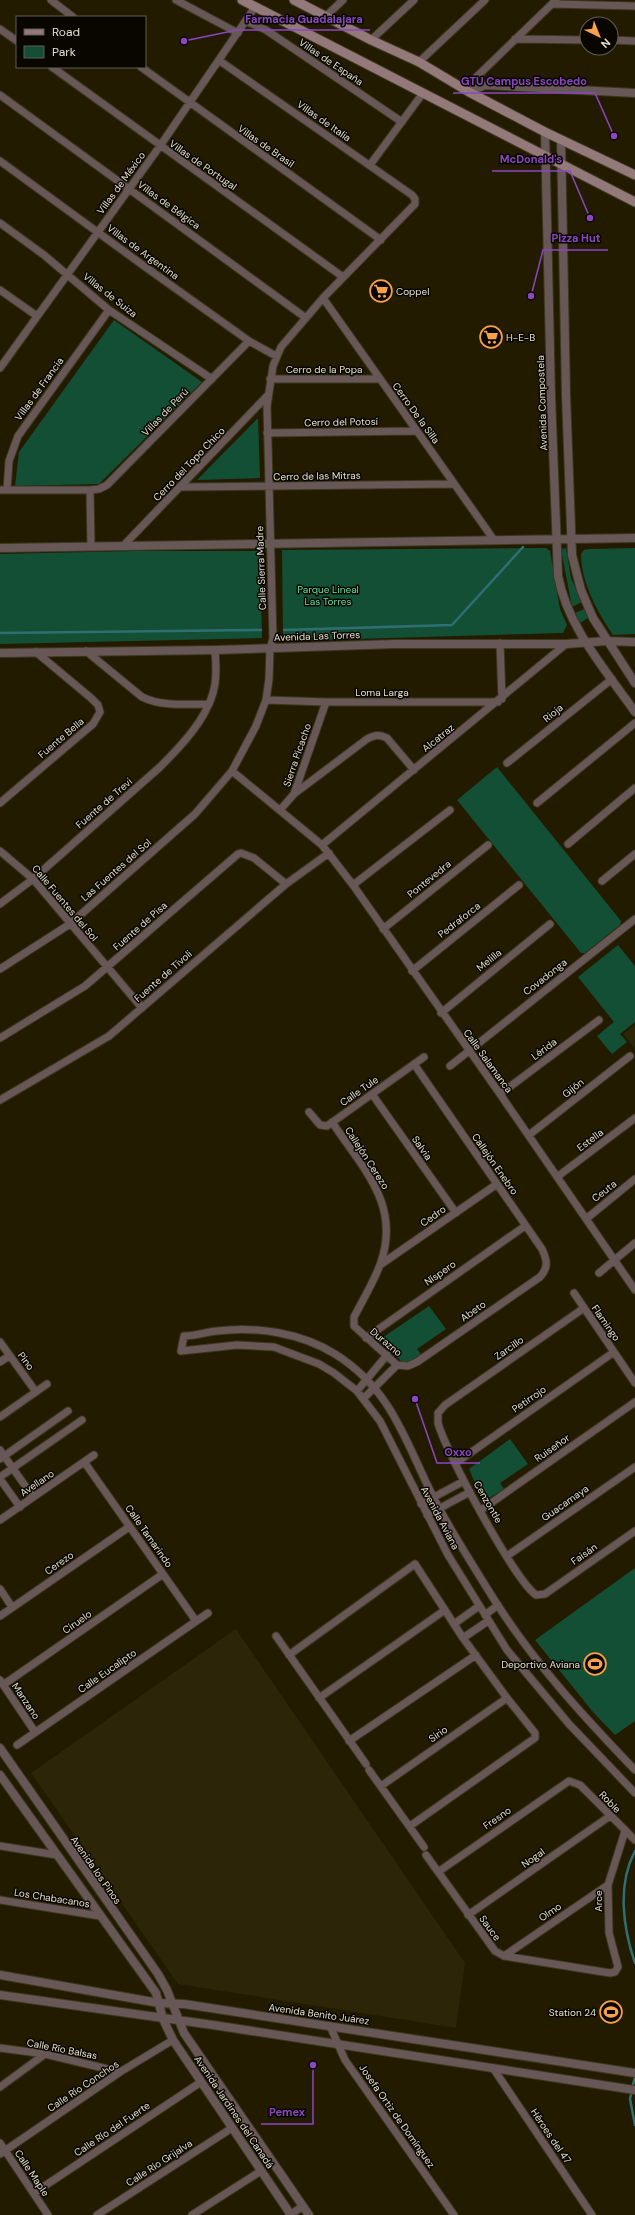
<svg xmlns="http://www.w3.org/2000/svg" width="635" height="2215" viewBox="0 0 635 2215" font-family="'DM Sans',sans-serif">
<rect width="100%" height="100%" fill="#221b00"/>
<path fill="#2c2507" d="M635 1025V1049L623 1034Z
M236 1629 465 1963 456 2028 178 1984 31 1773Z"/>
<path fill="#134f35" d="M114 320 202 382 99 484 15 486 19 452Z
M258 418 260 478 197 480Z
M546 548 550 551 560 609 567 625 563 633 285 641 283 637 282 550Z
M566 548 571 578 582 602 572 607 561 549Z
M635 548V634L613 635C597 611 581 582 581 554L584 550 590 549Z
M132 551H260L262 638 0 644V554Z
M584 609 588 618 580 623 575 613Z
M497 767 621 921 620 925 585 953H581L457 800Z
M618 945 635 966V1022L620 1034 627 1042 612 1054 597 1036 614 1022 578 977Z
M429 1306 446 1329 417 1349 421 1354 410 1362 403 1363 383 1342 382 1338Z
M510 1439 528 1464 500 1483 504 1489 484 1501 481 1497 469 1469Z
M635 1568V1721L615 1735 593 1712 535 1640Z"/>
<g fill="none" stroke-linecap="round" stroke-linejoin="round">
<path stroke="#2f6f73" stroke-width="2.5" d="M284 630 452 625 523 547
M0 633 261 630
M635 1851C617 1885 623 1928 635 1963
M635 2076 630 2099 635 2125"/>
<g stroke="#3d371d" stroke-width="9">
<path id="minor" d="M51 0 73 17
M176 0 238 33
M552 4 635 6
M326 16 343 0
M246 21 266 30 402 122
M0 29 17 41
M515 39 587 40
M371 40 414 0
M611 40 635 41
M419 62 485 0
M52 67 343 277
M141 67 381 240
M464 89 556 0
M0 95 306 318
M0 161 144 266 249 341 276 356
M370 165 423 93
M0 223 44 255 109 310 212 379
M0 290 37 316
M323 298 494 540
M0 368 160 146 255 7
M270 379H379
M267 433 416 431
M182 487 453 484
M0 490H90L99 489 107 485 249 341
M7 490 9 461 18 436 109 310
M90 490 91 546
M124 545 268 395
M500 643 502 699
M86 651 142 697C163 707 186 704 209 704
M266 700 326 702H498
M507 763 612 679
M232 771 322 845 353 885 500 1094 635 1290
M294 794 367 739C375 735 379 734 387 738L414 770
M0 803 93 724 100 712 98 705 91 698 36 652
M537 803 635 723
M280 810 294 794 326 702
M568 844 635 788
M322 845 566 644
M0 851 33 879 142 1008
M602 881 635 854
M353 885 450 810
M0 904 33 879 160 767C181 746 205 721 213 693 217 679 216 664 215 650
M383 929 488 845
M0 969 70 924 195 814 232 771 256 726 266 700 269 679 270 648 273 639 267 406 273 366 281 347 323 298 415 204V199L412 195 220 61
M412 971 519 885
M441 1013 550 924
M0 1038 85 986 238 854 241 853 254 858 286 884
M450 1066 635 919
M372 1094 456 1213
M500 1094 599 1020
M0 1100 109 1036 286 884 329 853
M309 1112 320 1125 327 1126 424 1057
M332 1122C363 1169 402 1205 380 1265 373 1283 363 1300 354 1317V1326L397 1365 408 1366 417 1362 540 1277C549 1267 547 1260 542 1249L414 1064
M529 1135 630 1056
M557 1177 635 1118
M586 1219 635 1179
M380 1265 497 1184
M599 1273 635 1243
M574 1293 635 1383
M584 1308 445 1405 438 1413V1423C446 1453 514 1579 536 1595L545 1594 635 1531
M366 1338 525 1226
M0 1342 36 1392
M0 1362 9 1356
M357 1391 387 1355
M364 1398 397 1365
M0 1417 47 1384
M0 1450 33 1497
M0 1459 68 1411
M85 1463 196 1621
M456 1463 614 1352
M0 1477 82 1420
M0 1479 20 1507
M421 1504 464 1481
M481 1510 635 1402
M427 1515 470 1492
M0 1520 94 1455
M507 1556 635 1467
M0 1589 12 1607
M485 1615 498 1605
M0 1616 129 1527
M454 1624 479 1606
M276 1636 366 1764
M463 1638 488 1621
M289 1655 415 1564 463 1638 507 1698 535 1733V1738L410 1826
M0 1680 35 1732
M3 1685 163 1574
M319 1698 445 1610
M349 1741 476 1655
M17 1745 208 1613
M369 1770 424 1847
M635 1770C585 1718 536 1665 497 1604 477 1572 457 1541 439 1508 407 1449 396 1392 335 1354 301 1333 257 1326 217 1331 206 1332 195 1336 184 1336L181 1351 237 1345 274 1347 319 1364 334 1373 357 1391 380 1421 448 1555 507 1650 569 1724 635 1793
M381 1786 507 1698
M0 1846 57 1855
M426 1855 495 1951 504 1956 610 1973 615 1972 618 1967 609 1933 608 1885 625 1831
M438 1872 569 1781 580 1785 635 1840
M0 1900 100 1916
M468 1915 610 1816
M504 1956 608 1885
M330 2026 345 2060 454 2215
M0 2048 45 2054 120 2072
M493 2068 592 2215
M0 2087 45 2054
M0 2143 48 2215
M0 2154 120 2072 173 2040
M34 2193 201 2082
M97 2215 232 2128
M192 2215 261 2171
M290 2215 303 2206"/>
</g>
<g stroke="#3d371d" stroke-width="10">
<path id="tertiary" d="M469 92 485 85 635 93
M545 132 551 396 558 576C568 628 605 669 635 712
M561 140 566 395 572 555 581 590 593 618 635 683
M0 548 635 538
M0 653 215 650 395 644H566L606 641 635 642
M0 1748 158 1974 167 1990 184 2033 309 2215
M0 1775 156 1993 163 2019 173 2040 291 2215
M0 1975 159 2003 184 2004 635 2073
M0 1995 213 2025 635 2090"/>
</g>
<g stroke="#3d371d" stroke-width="11">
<path id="secondary" d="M242 0 635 202
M294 0 371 40 419 62 469 92 545 132 635 175"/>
</g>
<use href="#minor" stroke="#685757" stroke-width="7"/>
<use href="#tertiary" stroke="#685757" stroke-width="8"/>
<use href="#secondary" stroke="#937979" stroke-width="9"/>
</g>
<defs>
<g id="supermarket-ring" transform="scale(1.15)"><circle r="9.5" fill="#090600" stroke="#f7a149" stroke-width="1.5"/><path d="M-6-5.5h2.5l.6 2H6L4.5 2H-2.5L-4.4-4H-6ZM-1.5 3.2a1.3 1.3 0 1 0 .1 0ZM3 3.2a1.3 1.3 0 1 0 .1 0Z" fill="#f7a149"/></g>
<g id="stadium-ring" transform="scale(1.15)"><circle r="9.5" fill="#090600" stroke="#f7a149" stroke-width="1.5"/><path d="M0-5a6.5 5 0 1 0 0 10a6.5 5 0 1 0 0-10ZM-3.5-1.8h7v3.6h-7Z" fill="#f7a149"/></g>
</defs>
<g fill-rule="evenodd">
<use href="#supermarket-ring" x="381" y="291"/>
<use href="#supermarket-ring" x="491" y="337"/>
<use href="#stadium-ring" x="595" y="1664"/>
<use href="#stadium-ring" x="611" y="2012"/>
</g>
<g text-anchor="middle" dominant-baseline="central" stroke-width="3" stroke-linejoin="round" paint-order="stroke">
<g font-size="10" fill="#e4e0ce" stroke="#090600">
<text transform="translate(331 62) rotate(34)">Villas de España</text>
<text transform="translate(324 121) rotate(35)">Villas de Italia</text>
<text transform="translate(266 146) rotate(35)">Villas de Brasil</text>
<text transform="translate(203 165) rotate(35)">Villas de Portugal</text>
<text transform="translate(121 183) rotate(-54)">Villas de México</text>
<text transform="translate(169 205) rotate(36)">Villas de Bélgica</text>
<text transform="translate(143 252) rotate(36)">Villas de Argentina</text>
<text transform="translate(110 295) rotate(38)">Villas de Suiza</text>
<text x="324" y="369">Cerro de la Popa</text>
<text transform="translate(39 389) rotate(-54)">Villas de Francia</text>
<text transform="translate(542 403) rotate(-92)">Avenida Compostela</text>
<text transform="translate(165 412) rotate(-46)">Villas de Perú</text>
<text transform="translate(416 413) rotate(54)">Cerro De la Silla</text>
<text transform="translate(341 422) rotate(-1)">Cerro del Potosí</text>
<text transform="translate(189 464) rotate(-46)">Cerro del Topo Chico</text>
<text transform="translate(317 476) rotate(-1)">Cerro de las Mitras</text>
<text transform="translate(261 568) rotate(-92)">Calle Sierra Madre</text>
<text transform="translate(317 636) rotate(-2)">Avenida Las Torres</text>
<text x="382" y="692">Loma Larga</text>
<text transform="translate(553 713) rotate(-39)">Rioja</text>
<text transform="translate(61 738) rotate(-40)">Fuente Bella</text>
<text transform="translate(438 738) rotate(-39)">Alcatraz</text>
<text transform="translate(297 755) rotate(-71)">Sierra Picacho</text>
<text transform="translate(104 803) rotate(-41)">Fuente de Trevi</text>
<text transform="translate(116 870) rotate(-41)">Las Fuentes del Sol</text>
<text transform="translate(429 879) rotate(-39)">Pontevedra</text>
<text transform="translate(65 903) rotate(50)">Calle Fuentes del Sol</text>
<text transform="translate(459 920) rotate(-38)">Pedraforca</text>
<text transform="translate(140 926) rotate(-41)">Fuente de Pisa</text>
<text transform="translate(489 960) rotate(-39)">Melilla</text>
<text transform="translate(163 976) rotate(-41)">Fuente de Tívoli</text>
<text transform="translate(545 977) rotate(-38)">Covadonga</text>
<text transform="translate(544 1049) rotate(-37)">Lérida</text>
<text transform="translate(488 1061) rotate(54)">Calle Salamanca</text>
<text transform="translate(573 1088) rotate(-38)">Gijón</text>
<text transform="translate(359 1091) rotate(-35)">Calle Tule</text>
<text transform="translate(590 1140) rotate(-37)">Estella</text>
<text transform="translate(422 1148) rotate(55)">Salvia</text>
<text transform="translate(367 1158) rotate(57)">Callejón Cerezo</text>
<text transform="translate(495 1164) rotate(55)">Callejón Enebro</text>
<text transform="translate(604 1191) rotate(-38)">Ceuta</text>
<text transform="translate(433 1216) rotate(-35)">Cedro</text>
<text transform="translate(440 1273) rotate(-35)">Níspero</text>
<text transform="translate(473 1311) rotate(-35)">Abeto</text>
<text transform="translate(606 1323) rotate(55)">Flamingo</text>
<text transform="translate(386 1342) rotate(40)">Durazno</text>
<text transform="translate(509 1348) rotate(-35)">Zarcillo</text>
<text transform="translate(26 1361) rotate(53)">Pino</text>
<text transform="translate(529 1399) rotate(-35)">Petirrojo</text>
<text transform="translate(552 1448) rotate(-35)">Ruiseñor</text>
<text transform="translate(37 1483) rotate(-34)">Avellano</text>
<text transform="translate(488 1502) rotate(60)">Cenzontle</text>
<text transform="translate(565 1503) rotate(-35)">Guacamaya</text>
<text transform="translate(440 1518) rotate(62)">Avenida Aviana</text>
<text transform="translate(149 1536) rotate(55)">Calle Tamarindo</text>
<text transform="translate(584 1554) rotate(-35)">Faisán</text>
<text transform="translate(59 1563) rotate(-35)">Cerezo</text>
<text transform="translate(77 1622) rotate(-35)">Ciruelo</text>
<text transform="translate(107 1671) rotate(-35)">Calle Eucalipto</text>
<text transform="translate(26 1701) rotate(56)">Manzano</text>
<text transform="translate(438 1734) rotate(-35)">Sirio</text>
<text transform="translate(610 1802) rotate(46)">Roble</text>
<text transform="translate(497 1818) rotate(-35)">Fresno</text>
<text transform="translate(533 1858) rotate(-35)">Nogal</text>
<text transform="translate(96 1870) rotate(55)">Avenida los Pinos</text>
<text transform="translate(52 1898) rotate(9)">Los Chabacanos</text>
<text transform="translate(598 1901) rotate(-90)">Arce</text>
<text transform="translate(550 1912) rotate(-34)">Olmo</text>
<text transform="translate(490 1928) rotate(54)">Sauce</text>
<text transform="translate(319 2014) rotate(8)">Avenida Benito Juárez</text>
<text transform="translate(62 2049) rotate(11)">Calle Río Balsas</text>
<text transform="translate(83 2086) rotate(-34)">Calle Río Conchos</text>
<text transform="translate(234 2112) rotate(56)">Avenida Jardines del Canadá</text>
<text transform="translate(397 2116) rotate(55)">Josefa Ortiz de Domínguez</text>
<text transform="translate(112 2129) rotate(-34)">Calle Río del Fuerte</text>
<text transform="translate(551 2136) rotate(56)">Héroes del 47</text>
<text transform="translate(159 2163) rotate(-33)">Calle Río Grijalva</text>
<text transform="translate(32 2173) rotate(56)">Calle Maple</text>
</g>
<g font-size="10" fill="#e4e0ce" stroke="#090600" text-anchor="start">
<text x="396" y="291">Coppel</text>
<text x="506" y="337">H-E-B</text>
<text x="580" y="1664" text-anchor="end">Deportivo Aviana</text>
<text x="596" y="2012" text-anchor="end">Station 24</text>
</g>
<g font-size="10" fill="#65e0a6" stroke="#090600">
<text x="328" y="589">Parque Lineal<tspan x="328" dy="12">Las Torres</tspan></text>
</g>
</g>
<path fill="none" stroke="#8b47c1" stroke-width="1.5" d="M184 41L237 30H370M614 136L595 93H453M590 218L570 171H492M531 296L543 250H608M415 1399L437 1463H480M313 2065L313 2124H261"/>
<g fill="#8b47c1" stroke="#090600" stroke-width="1.5">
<circle cx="184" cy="41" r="4"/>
<circle cx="614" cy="136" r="4"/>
<circle cx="590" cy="218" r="4"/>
<circle cx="531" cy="296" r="4"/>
<circle cx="415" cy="1399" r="4"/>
<circle cx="313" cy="2065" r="4"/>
</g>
<g font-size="11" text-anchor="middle" font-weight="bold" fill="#8b47c1" stroke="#090600" stroke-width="3" stroke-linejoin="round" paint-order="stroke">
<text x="304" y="23">Farmacia Guadalajara</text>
<text x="524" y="85">GTU Campus Escobedo</text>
<text x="531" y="163">McDonald's</text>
<text x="576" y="242">Pizza Hut</text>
<text x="458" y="1456">Oxxo</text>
<text x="287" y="2116">Pemex</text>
</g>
<rect x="16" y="16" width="130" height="52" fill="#090600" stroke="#615d52"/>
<rect x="24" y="29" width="20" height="6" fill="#937979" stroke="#615d52"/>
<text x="52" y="36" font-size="12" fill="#e4e0ce">Road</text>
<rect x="24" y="46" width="20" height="12" fill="#134f35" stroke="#615d52"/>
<text x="52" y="56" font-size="12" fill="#e4e0ce">Park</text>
<g transform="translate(599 36) rotate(137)"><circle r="19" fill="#090600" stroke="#615d52"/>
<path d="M0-3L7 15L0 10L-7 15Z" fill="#f7a149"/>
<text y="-6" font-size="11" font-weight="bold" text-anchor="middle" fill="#e4e0ce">N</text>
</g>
</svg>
